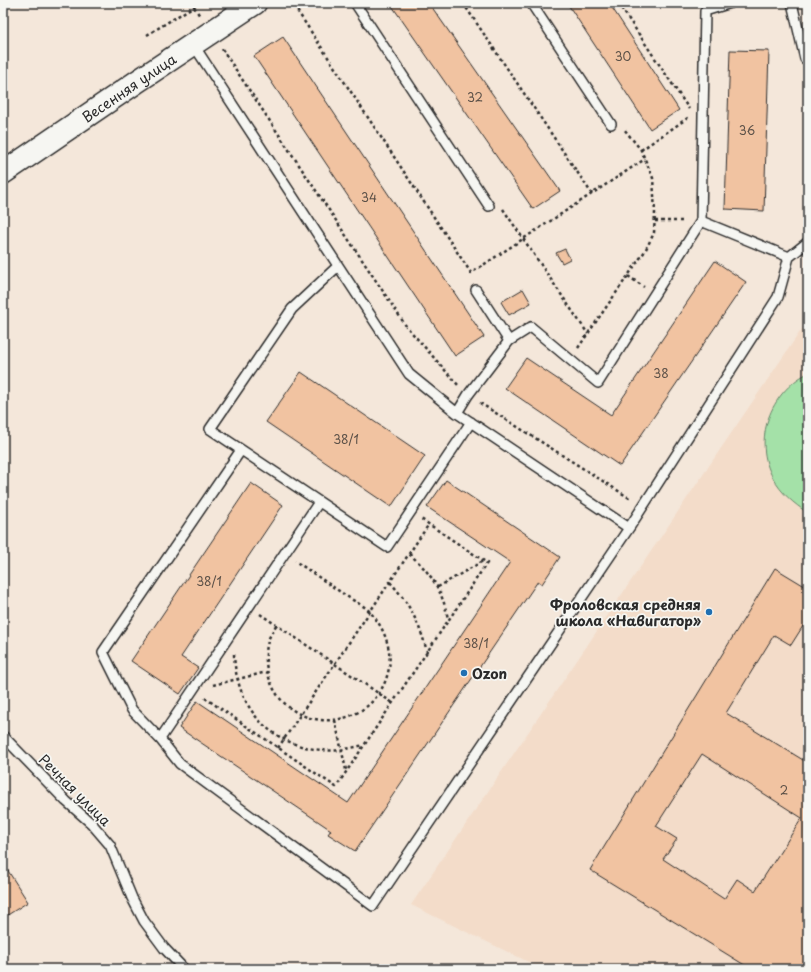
<svg xmlns="http://www.w3.org/2000/svg" width="811" height="972" viewBox="0 0 811 972" font-family="'Playpen Sans',sans-serif">
<rect width="100%" height="100%" fill="#f4e7da"/>
<filter id="ink" filterUnits="userSpaceOnUse"><feTurbulence type="fractalNoise" baseFrequency=".025" numOctaves="2"/><feDisplacementMap in="SourceGraphic" scale="8" xChannelSelector="R" yChannelSelector="G"/><feConvolveMatrix kernelMatrix="1 2 1 2 8 2 1 2 1" color-interpolation-filters="sRGB"/></filter>
<g filter="url(#ink)">
<path fill="#f3dcc9" d="M808 320V969H543L411 905Z"/>
<path fill="#a4e1a8" stroke="#68866a" d="M808 373V513C794 504 781 493 773 478 752 440 770 392 808 373Z"/>
<path fill="#f1c3a1" stroke="#2b2b2b" fill-rule="evenodd" d="M390 3H429L560 191 533 209Z
M567 3H609L679 110 650 129Z
M283 37 484 337 455 356 254 56Z
M730 50 769 51 764 211 725 209Z
M565 249 570 259 562 263 556 253Z
M715 261 746 282 620 466 505 388 526 358 611 415Z
M523 289 531 303 509 315 501 302Z
M301 372 425 456 391 507 266 422Z
M446 480 560 557 542 584 538 581 355 851 328 834 331 830 179 728 197 701 348 803 510 562 427 507Z
M251 483 283 505 181 657 198 668 180 694 131 661Z
M775 568 808 588V629L803 626 791 645 774 635 726 713 808 763V966L806 969H751L590 870ZM702 754 802 818 755 891 737 879 724 899 663 859 677 839 656 826Z
M3 863 28 902 3 918Z"/>
<g fill="none" stroke-linecap="round" stroke-linejoin="round">
<g stroke="#2b2b2b" stroke-width="12">
<path id="lane" d="M355 3 489 206
M531 3 611 124
M792 3 805 59
M193 44 409 374 457 413 629 528 778 297 789 257 808 242
M701 221 705 11 731 3
M338 266 292 309 210 429 387 547 471 422
M476 290 509 341
M457 413 468 395 509 341 531 327 598 383 701 221 789 257
M241 450 103 652 132 710 160 739 180 764 373 906 629 528
M3 736 66 801 92 824 110 845 132 898 144 921 164 948 184 969
M160 739 319 502"/>
</g>
<g stroke="#2b2b2b" stroke-width="25">
<g id="secondary">
<path id="s1" d="M3 173 138 81 255 3"/>
</g>
</g>
<path stroke="#2b2b2b" stroke-width="2.5" stroke-dasharray="3 3" stroke-linecap="butt" d="M463 3 592 194
M618 3 689 109
M294 6 471 273 645 159
M194 7 200 16
M147 35 199 3
M222 49 406 326 459 386
M641 150 689 117
M503 209 588 334
M655 221H685
M628 276 644 287
M578 348 645 251 654 233 655 213 653 178 641 150 624 129
M480 403 631 499
M409 554C431 572 443 592 448 619
M390 582C409 603 420 624 427 652
M438 587 483 561
M260 614 393 703
M276 625C274 629 271 634 269 638 265 649 265 663 268 674 285 739 377 734 389 668 392 649 384 627 370 612 365 606 355 602 348 597 330 585 313 573 295 561
M234 654C236 707 269 745 322 750 336 752 351 748 364 745
M213 685 267 672
M205 698 336 787 487 563 421 519
M335 720 346 770
M278 748 429 524"/>
<use href="#lane" stroke="#f6f6f2" stroke-width="9"/>
<use href="#secondary" stroke="#f6f6f2" stroke-width="22"/>
</g>
</g>
<g fill="#1f6fb2" stroke="#f6f6f2" stroke-width="1.5">
<circle cx="709" cy="612" r="4"/>
<circle cx="464" cy="673" r="4"/>
</g>
<g text-anchor="middle" dominant-baseline="central" stroke-width="3.5" stroke-linejoin="round" paint-order="stroke">
<g font-size="12" fill="#5c5148">
<text x="623" y="56">30</text>
<text x="475" y="97">32</text>
<text x="747" y="130">36</text>
<text x="369" y="197">34</text>
<text x="661" y="373">38</text>
<text x="346" y="439">38/1</text>
<text x="209" y="581">38/1</text>
<text x="476" y="643">38/1</text>
<text x="784" y="790">2</text>
</g>
<g font-size="14" fill="#2b2b2b" stroke="#f6f6f2">
<text stroke="none"><textPath href="#s1" startOffset="152">Весенняя улица</textPath></text>
<text transform="translate(75 790) rotate(45)">Речная улица</text>
</g>
<g font-size="14" font-weight="bold" fill="#2b2b2b" stroke="#f6f6f2" text-anchor="end">
<text x="701" y="604">Фроловская средняя<tspan x="701" dy="16">школа «Навигатор»</tspan></text>
<text x="472" y="673" text-anchor="start">Ozon</text>
</g>
</g>
<rect width="811" height="972" fill="none" stroke="#f6f6f2" stroke-width="16"/>
<rect x="8" y="8" width="795" height="956" fill="none" stroke="#2b2b2b" stroke-width="1.5" filter="url(#ink)"/>
</svg>
